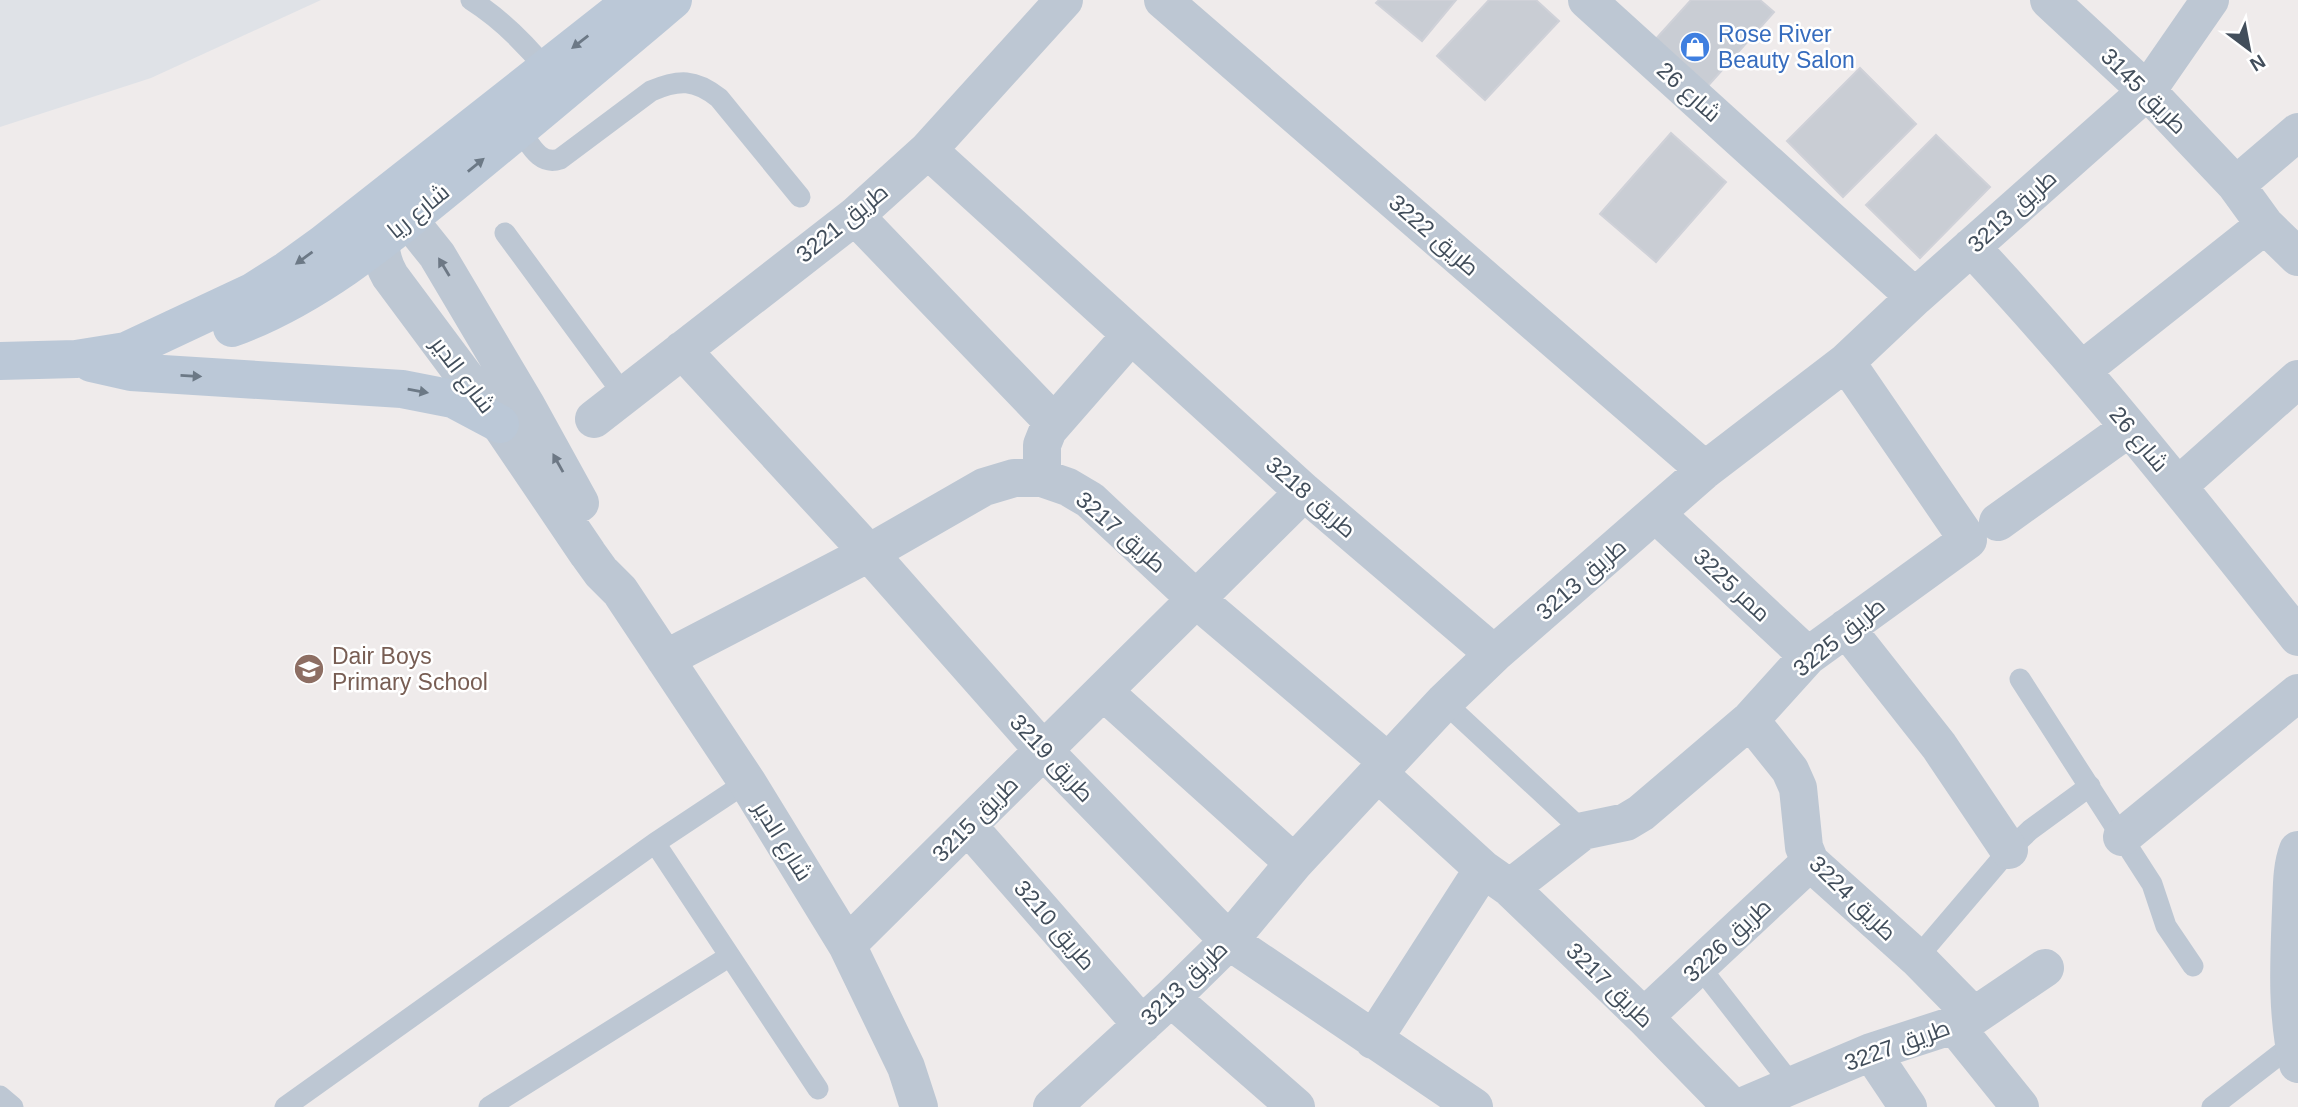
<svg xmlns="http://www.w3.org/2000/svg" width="2298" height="1107" viewBox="0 0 2298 1107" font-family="Helvetica,Cairo,sans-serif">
<rect width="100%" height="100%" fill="#efebeb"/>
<path fill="#dfe2e7" d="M0 0H321L151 78 0 127Z"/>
<path fill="#c9cdd4" stroke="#cfd1d8" stroke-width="2" d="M1379 0H1456L1422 41 1376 3Z
M1489 0H1536L1559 21 1485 100 1437 56Z
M1691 0H1760L1774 12 1706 88 1654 41Z
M1860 68 1916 124 1843 197 1787 141Z
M1671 133 1726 182 1656 262 1600 214Z
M1936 135 1990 187 1920 258 1866 205Z"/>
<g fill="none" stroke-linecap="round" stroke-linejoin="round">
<path stroke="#bdc7d3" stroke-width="21" d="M471 0C501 19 524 42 546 69
M519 129C530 144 539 166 560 159L651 91C679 79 695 79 719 98L800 197
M505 233 624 395
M2020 679 2152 884 2166 926 2193 966
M1444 702 1583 831
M655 843 818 1089
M1917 958 2009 850 2030 830 2090 786
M1699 966 1792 1085
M0 1096 13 1107
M285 1107 655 843 747 782
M489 1107 730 956
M2212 1107 2293 1044"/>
<path stroke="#bdc7d3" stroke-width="38" d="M1163 0 1705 470
M1587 0 1915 297
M2049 0 2147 91 2236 185 2265 225 2298 257
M928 150 1304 492 1494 654
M2236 185 2298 132
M388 213C378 235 378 255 390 276L500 424 588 554 601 572 620 591 747 782 847 945 906 1067 919 1107
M855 216 1054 423
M374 219 386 218 417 230 437 255 526 405 580 503
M1971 247C2087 371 2193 504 2298 637
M682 350 869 553 1044 751 1229 941 1474 1107
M2082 370 2265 225
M594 419 855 216 928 150 1064 0
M1042 478V445L1048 430 1131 335
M2178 486 2298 379
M1656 514 1808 656
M1998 522 2129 428
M1846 628 1939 746 2009 850
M665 659 869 553 984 487 1014 478H1042L1068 487 1090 500 1197 600 1388 762
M1104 692 1294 863
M1750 720 1790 770 1798 788 1804 847 1810 862 1917 958 1974 1016
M1379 774 1483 869 1510 888 1644 1017 1732 1107
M968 826 1142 1025
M2122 837 2298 693
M2298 850C2291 868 2292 890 2291 909 2289 962 2286 1012 2298 1064
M1510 888 1583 831 1626 822 1641 813 1750 720 1808 656 1968 540 1846 362
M847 945 1304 492
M1171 998 1296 1107
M1644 1017 1810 862
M1954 1025 2020 1107
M1373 1040 1483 869
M1871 1052 1908 1107
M1052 1107 1171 998 1229 941 1294 863 1444 702 1494 654 1705 470 1846 362 1915 297 2147 91 2210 0
M1741 1107 1871 1052 1954 1025 1974 1016 2045 968"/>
<path stroke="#bbc8d7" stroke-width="38" d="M232 328C319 296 390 235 461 177 532 119 603 59 673 0
M0 361 76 359 126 351 252 292 287 270 323 244 633 0
M91 363 131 372 402 389 453 399 500 424"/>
</g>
<defs><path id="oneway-solid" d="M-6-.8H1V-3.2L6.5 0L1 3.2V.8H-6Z" transform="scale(1.75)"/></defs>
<g fill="#6c7986">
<use href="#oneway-solid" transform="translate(580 42) rotate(142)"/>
<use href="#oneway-solid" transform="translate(476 165) rotate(-39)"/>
<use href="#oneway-solid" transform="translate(304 258) rotate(144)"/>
<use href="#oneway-solid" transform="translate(191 376) rotate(3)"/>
<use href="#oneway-solid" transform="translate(418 391) rotate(10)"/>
</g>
<g fill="#6d7885">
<use href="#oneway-solid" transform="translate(444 267) rotate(-121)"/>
<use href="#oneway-solid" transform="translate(558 463) rotate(-119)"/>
</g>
<defs>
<g id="shop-disc" transform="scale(1.575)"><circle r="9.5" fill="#3f7fe0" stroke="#fff"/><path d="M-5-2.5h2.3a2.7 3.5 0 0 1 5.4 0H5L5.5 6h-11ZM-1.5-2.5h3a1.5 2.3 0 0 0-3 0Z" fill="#fff"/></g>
<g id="school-disc" transform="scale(1.575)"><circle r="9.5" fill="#8d6e63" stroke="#fff"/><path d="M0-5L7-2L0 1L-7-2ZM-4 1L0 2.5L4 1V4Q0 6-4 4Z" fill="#fff"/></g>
</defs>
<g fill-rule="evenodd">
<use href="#shop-disc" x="1695" y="47"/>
<use href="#school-disc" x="309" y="669"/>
</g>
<g text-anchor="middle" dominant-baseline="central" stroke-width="5" stroke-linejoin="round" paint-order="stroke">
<g font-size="23" fill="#366cbe" stroke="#fff" text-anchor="start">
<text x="1718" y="34">Rose River<tspan x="1718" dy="26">Beauty Salon</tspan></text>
</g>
<g font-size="23" fill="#424e5b" stroke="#fff">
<text transform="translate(2144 91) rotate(45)">طريق 3145</text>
<text transform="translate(1689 92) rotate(42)">شارع 26</text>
<text transform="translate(418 211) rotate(-39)">شارع ريا</text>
<text transform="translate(2012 211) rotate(-42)">طريق 3213</text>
<text transform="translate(842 223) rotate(-39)">طريق 3221</text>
<text transform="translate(1434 235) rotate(41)">طريق 3222</text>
<text transform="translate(463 375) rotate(53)">شارع الدير</text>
<text transform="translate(2139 439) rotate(50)">شارع 26</text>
<text transform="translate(1311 497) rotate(41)">طريق 3218</text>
<text transform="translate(1121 532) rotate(41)">طريق 3217</text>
<text transform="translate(1581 579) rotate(-41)">طريق 3213</text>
<text transform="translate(1732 585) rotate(43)">ممر 3225</text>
<text transform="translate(1839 637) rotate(-39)">طريق 3225</text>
<text transform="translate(1052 758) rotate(47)">طريق 3219</text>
<text transform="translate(975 819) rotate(-45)">طريق 3215</text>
<text transform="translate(783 841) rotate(58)">شارع الدير</text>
<text transform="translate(1853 898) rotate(44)">طريق 3224</text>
<text transform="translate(1055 925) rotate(49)">طريق 3210</text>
<text transform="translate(1727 940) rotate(-43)">طريق 3226</text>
<text transform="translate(1184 983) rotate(-44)">طريق 3213</text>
<text transform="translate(1610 985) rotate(44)">طريق 3217</text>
<text transform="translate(1897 1045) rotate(-20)">طريق 3227</text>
</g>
<g font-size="23" fill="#785e54" stroke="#fff" text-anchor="start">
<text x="332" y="656">Dair Boys<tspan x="332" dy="26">Primary School</tspan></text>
</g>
</g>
<g transform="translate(2249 49) rotate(148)" stroke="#ffffff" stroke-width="5" paint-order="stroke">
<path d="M0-5L12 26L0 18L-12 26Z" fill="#424e5b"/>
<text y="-10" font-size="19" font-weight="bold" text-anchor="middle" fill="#424e5b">N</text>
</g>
</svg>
